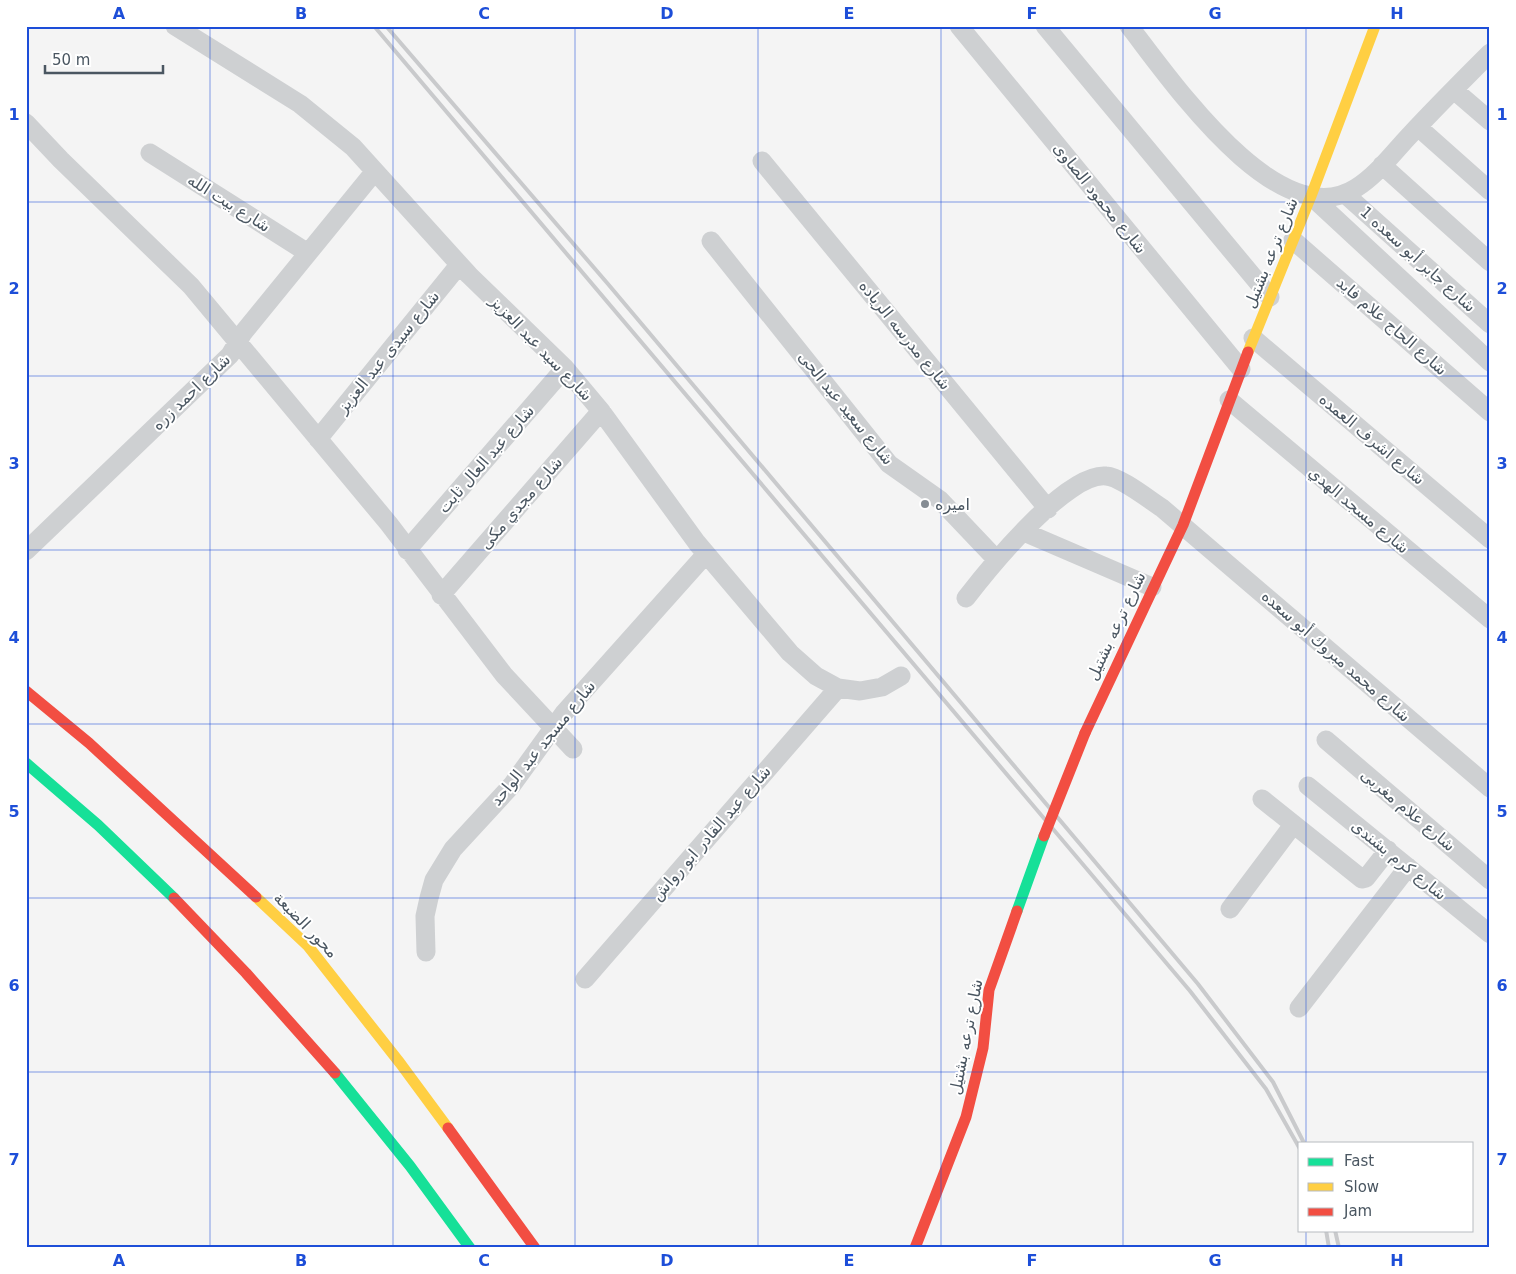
<svg xmlns="http://www.w3.org/2000/svg" width="1516" height="1274" viewBox="0 0 1516 1274" font-family="'DejaVu Sans',Vazirmatn,sans-serif">
<rect width="100%" height="100%" fill="#f4f4f4"/>
<g fill="none" stroke-linecap="round" stroke-linejoin="round">
<path stroke="#ced0d2" stroke-width="19" d="M175 26 300 104 353 147 469 275 565 368 601 411 697 543 790 653 816 676 838 688 860 691 882 687 901 676
M959 26 1241 369
M1045 26 1270 297
M1129 26C1169 77 1278 238 1356 188 1377 175 1393 153 1410 135 1436 107 1463 80 1490 53
M1454 90 1490 121
M26 123 61 160 191 286 389 524 504 675 573 749
M1418 127 1490 191
M150 153 308 253
M762 161 1048 509
M1382 165 1490 262
M1345 194 1490 324
M1311 196 1490 362
M1293 240 1490 412
M711 241 889 464 940 500 996 559
M1253 338 1490 539
M1229 400 1490 619
M318 439 459 265
M1024 532 1152 587
M407 550 565 368
M26 551 230 355 243 333 375 171
M441 595 601 411
M966 598C990 567 1067 472 1106 476 1121 477 1148 499 1162 508L1490 788
M1326 740 1490 880
M1308 786 1490 934
M1262 799 1362 879 1366 878 1388 850
M1230 909 1293 825
M426 952 425 916 429 898 434 880 453 849 512 785 564 713 706 554
M585 979 838 688
M1299 1008 1408 867"/>
<path stroke="#16e098" stroke-width="11" d="M26 763 98 825 174 898
M1017 911 1044 836
M335 1073 410 1166 470 1248"/>
<path stroke="#ffcf43" stroke-width="11" d="M1248 352 1311 196 1375 26
M256 897 308 946 400 1063 448 1128"/>
<path stroke="#f24e42" stroke-width="11" d="M26 691 89 743 256 897
M1085 733 1183 525 1248 352
M174 898 246 973 335 1073
M448 1128 535 1248
M915 1248 966 1117 983 1048 989 990 1017 911"/>
<path stroke="#c9cacc" stroke-width="4" d="M374 26 1190 991 1266 1089 1300 1149
M386 26 608 284 1198 984 1273 1082 1304 1143
M1326 1230 1329 1248
M1335 1230 1339 1248"/>
<path stroke="#f24e42" stroke-width="11" d="M1044 836 1085 733"/>
</g>
<path fill="none" stroke="#1d4ed8" stroke-width="1" stroke-opacity="0.55" d="M210 26V1248M393 26V1248M575 26V1248M758 26V1248M941 26V1248M1123 26V1248M1306 26V1143M26 202H1490M26 376H1490M26 550H1490M26 724H1490M26 898H1490M26 1072H1490M1306 1230V1248"/>
<circle fill="#868d94" stroke="#fff" stroke-width="2" cx="925" cy="504" r="5"/>
<g text-anchor="middle" dominant-baseline="central" stroke-width="4" stroke-linejoin="round" paint-order="stroke">
<g font-size="16" fill="#4a5661" stroke="#fff">
<text transform="translate(1100 198) rotate(51)">شارع محمود الصاوى</text>
<text transform="translate(229 203) rotate(32)">شارع بيت الله</text>
<text transform="translate(1271 253) rotate(-68)">شارع ترعه بشتيل</text>
<text transform="translate(1418 259) rotate(42)">شارع جابر أبو سعده 1</text>
<text transform="translate(1392 326) rotate(41)">شارع الحاج علام فايد</text>
<text transform="translate(905 335) rotate(51)">شارع مدرسه الرياده</text>
<text transform="translate(541 348) rotate(46)">شارع سيد عبد العزيز</text>
<text transform="translate(388 352) rotate(-51)">شارع سيدى عبد العزيز</text>
<text transform="translate(191 392) rotate(-44)">شارع احمد زره</text>
<text transform="translate(846 408) rotate(51)">شارع سعيد عبد الحى</text>
<text transform="translate(1372 439) rotate(40)">شارع اشرف العمده</text>
<text transform="translate(486 459) rotate(-49)">شارع عبد العال ثابت</text>
<text transform="translate(521 503) rotate(-49)">شارع مجدي مكى</text>
<text transform="translate(1359 510) rotate(40)">شارع مسجد الهدي</text>
<text transform="translate(1116 626) rotate(-65)">شارع ترعه بشتيل</text>
<text transform="translate(1336 656) rotate(41)">شارع محمد مبروك أبو سعده</text>
<text transform="translate(543 743) rotate(-51)">شارع مسجد عبد الواحد</text>
<text transform="translate(1408 810) rotate(40)">شارع علام مغربى</text>
<text transform="translate(711 833) rotate(-49)">شارع عبد القادر ابو رواش</text>
<text transform="translate(1399 860) rotate(39)">شارع كرم بشندى</text>
<text transform="translate(306 925) rotate(46)">محور الضبعة</text>
<text transform="translate(966 1037) rotate(-79)">شارع ترعه بشتيل</text>
</g>
<g font-size="16" fill="#4a5661" stroke="#fff" text-anchor="start">
<text x="935" y="504">اميره</text>
</g>
</g>
<rect width="1516" height="1274" fill="none" stroke="#ffffff" stroke-width="55"/>
<rect x="1298" y="1142" width="175" height="90" fill="#ffffff" stroke="#b7bbc0"/>
<rect x="1308" y="1158" width="25" height="8" fill="#16e098" stroke="#b7bbc0"/>
<text x="1344" y="1166" font-size="15" fill="#4a5661">Fast</text>
<rect x="1308" y="1183" width="25" height="8" fill="#ffcf43" stroke="#b7bbc0"/>
<text x="1344" y="1192" font-size="15" fill="#4a5661">Slow</text>
<rect x="1308" y="1208" width="25" height="8" fill="#f24e42" stroke="#b7bbc0"/>
<text x="1344" y="1216" font-size="15" fill="#4a5661">Jam</text>
<path d="M45 65v8h118v-8" fill="none" stroke="#4a5661" stroke-width="2.5"/>
<text x="52" y="65" font-size="15" fill="#4a5661" stroke="#ffffff" stroke-width="4" paint-order="stroke">50 m</text>
<rect x="28" y="28" width="1460" height="1218" fill="none" stroke="#1d4ed8" stroke-width="2"/>
<g font-size="16" text-anchor="middle" font-weight="bold" fill="#1d4ed8">
<text x="119" y="19">A</text>
<text x="301" y="19">B</text>
<text x="484" y="19">C</text>
<text x="667" y="19">D</text>
<text x="849" y="19">E</text>
<text x="1032" y="19">F</text>
<text x="1215" y="19">G</text>
<text x="1397" y="19">H</text>
<text x="14" y="120">1</text>
<text x="1502" y="120">1</text>
<text x="14" y="294">2</text>
<text x="1502" y="294">2</text>
<text x="14" y="469">3</text>
<text x="1502" y="469">3</text>
<text x="14" y="643">4</text>
<text x="1502" y="643">4</text>
<text x="14" y="817">5</text>
<text x="1502" y="817">5</text>
<text x="14" y="991">6</text>
<text x="1502" y="991">6</text>
<text x="14" y="1165">7</text>
<text x="1502" y="1165">7</text>
<text x="119" y="1266">A</text>
<text x="301" y="1266">B</text>
<text x="484" y="1266">C</text>
<text x="667" y="1266">D</text>
<text x="849" y="1266">E</text>
<text x="1032" y="1266">F</text>
<text x="1215" y="1266">G</text>
<text x="1397" y="1266">H</text>
</g>
</svg>
